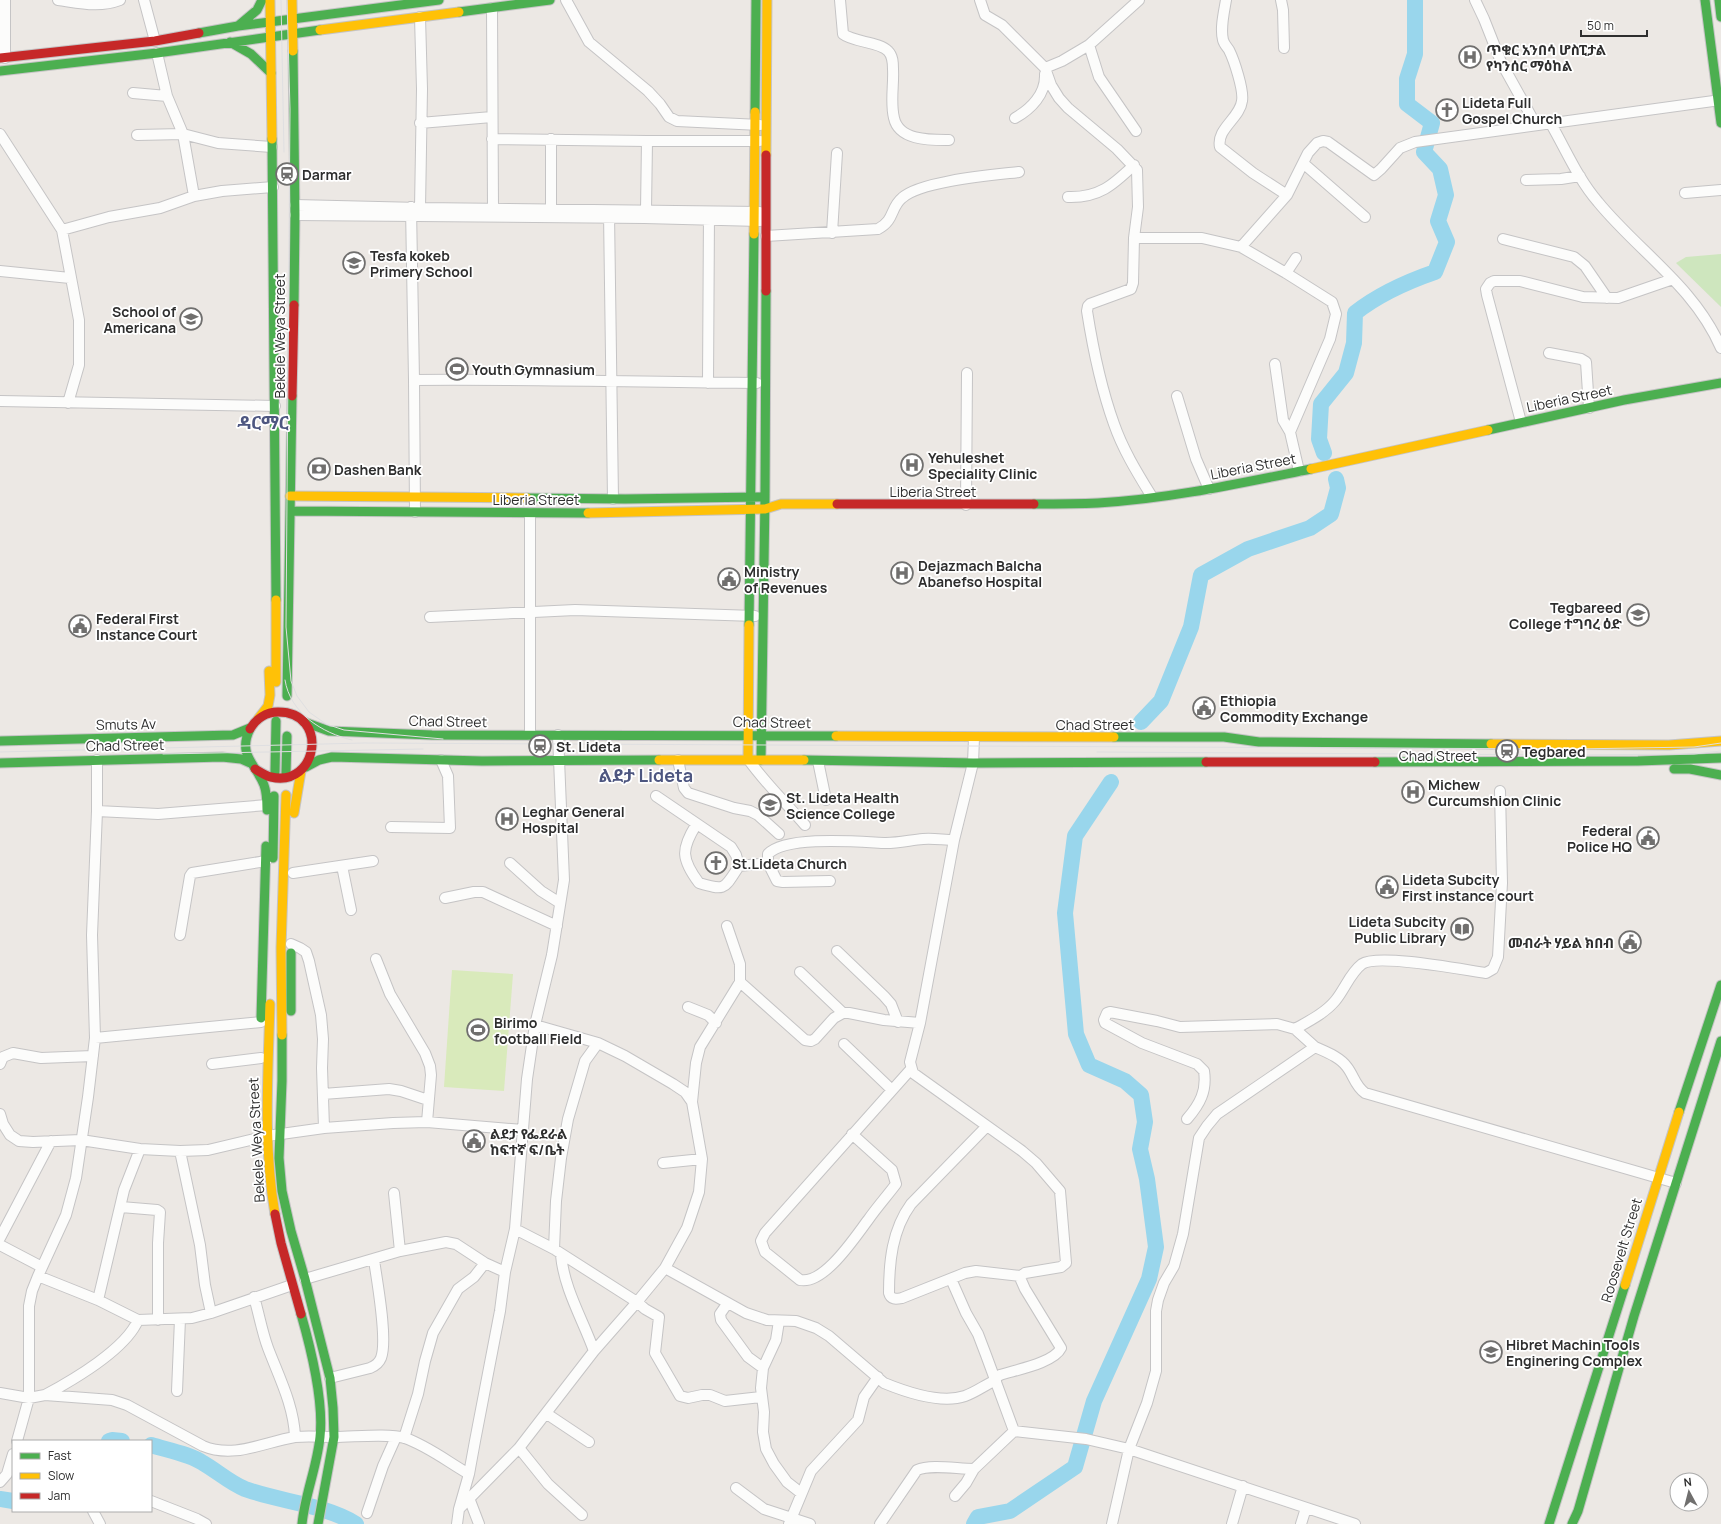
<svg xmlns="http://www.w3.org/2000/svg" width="1721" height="1524" viewBox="0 0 1721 1524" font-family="Manrope,'Noto Sans Ethiopic',sans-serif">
<rect width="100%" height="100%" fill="#ece8e4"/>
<path fill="#cee6be" d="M1721 254V307L1676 263 1686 257Z"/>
<path fill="#d9eabb" d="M452 970 513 974 504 1091 444 1087Z"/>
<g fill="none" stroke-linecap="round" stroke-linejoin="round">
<path stroke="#99d6ec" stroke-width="16" d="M1324 453 1319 439 1321 404 1346 373 1354 343 1355 313C1379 294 1406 282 1435 272L1447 242 1438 221 1446 195 1440 169 1424 152 1432 123 1407 104V79L1415 54V0
M1141 722 1161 701 1191 627 1201 575 1248 549 1310 528 1331 514 1338 488 1336 479
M109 1441 112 1440 122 1441
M151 1445C167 1450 190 1454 203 1463 217 1471 230 1483 245 1489 281 1502 323 1504 356 1524
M0 1499 13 1501
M974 1524 978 1517 1010 1511 1075 1467 1094 1401 1149 1279 1156 1247 1147 1179 1140 1149 1145 1122 1141 1095 1125 1081 1089 1065 1076 1034 1065 913 1075 836 1111 782"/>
<g stroke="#c5c4c5" stroke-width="12">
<path id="street" d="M5 0V58
M58 0C80 3 99 8 120 0
M144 0 155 41
M566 0 589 42 648 91 660 104 669 117 677 121 760 125
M840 0 843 34C853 42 880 42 888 51 893 56 893 63 893 69 894 85 890 102 894 118 899 141 931 140 949 140
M980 0 985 15 1002 25 1045 68 1051 85 1059 98 1068 108 1117 149 1137 170 1138 207 1134 238 1133 283 1131 289 1090 304 1088 306 1087 311C1093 349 1101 388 1114 424 1123 450 1138 474 1152 497
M1226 0C1224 12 1220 28 1223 40 1224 44 1227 47 1229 50 1234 60 1244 90 1242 101 1240 118 1216 129 1220 147L1253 173 1287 195
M1281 0 1283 10 1284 48
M1475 0 1484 19 1501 62 1536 125
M492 8 493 209
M1089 45 1099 77 1136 131
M157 53 167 96 183 134 194 196
M1045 68 1062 61 1089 45 1139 0
M133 93 167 96
M1015 118C1031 109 1046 94 1045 74
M420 123 492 117
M1551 124C1566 150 1578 179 1598 202 1639 252 1694 286 1721 348
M0 134 62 230 79 320V365L68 403
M137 135 183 134 218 143 272 147
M492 139 647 141H760
M1303 163 1365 217
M1526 180 1561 179 1580 176
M1685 193 1721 190
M1068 197C1099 198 1113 185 1134 165
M295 205 420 208 760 212
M411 207 414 380C529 379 643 382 757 383
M420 208 422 89 420 17
M551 209V139
M646 210 647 141
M609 213 613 499
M295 215 644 218 760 221
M62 230 109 217 160 208 194 196 222 191 273 187
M832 233 837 153
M766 236 878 229C895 220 890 208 902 198 920 181 993 175 1019 172
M1134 238H1202L1241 247 1286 273 1332 302 1336 314 1330 339 1290 432
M1503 239 1574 257 1585 266 1607 298
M1241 247 1287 195 1308 153 1317 143 1323 141 1328 142 1374 175 1381 169 1400 148 1415 142 1721 100
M0 271 70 278
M1286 273 1296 258
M1549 353 1581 359 1586 362 1589 408
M1275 364 1283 420 1290 432 1299 471
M414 380 415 512
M708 383 709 213
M1177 396 1196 459 1209 489
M0 401 275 406
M1521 422 1487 295 1486 289 1490 283 1494 281H1520L1583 297 1618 298 1673 279
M966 505 967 373
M430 617 575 610 755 616
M530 735V513
M974 738 973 763 954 840 920 1023 910 1062 913 1073 1022 1151 1036 1163 1060 1191 1066 1263 1061 1267 1025 1273 1021 1276V1280L1025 1289 1061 1348C1054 1363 1015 1370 1000 1375L995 1378
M748 759C765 783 786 803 805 825
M678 760 684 788 688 793 734 808 750 811 758 815 779 834
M818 761 826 800
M656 796 731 847 736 855 739 866 768 863
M97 811 158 814 267 805
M696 825C681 849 681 859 699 883 726 891 724 889 739 866
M391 827 450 828 448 776 441 760
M510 863 541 891 560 903
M342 866 351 910
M293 873 373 861
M830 881 783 882 777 881 768 863V854C786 835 861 842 886 843 899 843 911 840 923 839 933 838 944 840 954 840
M445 898 474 892H483L557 926
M180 935 190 876 192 873 266 861
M291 944 300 948 306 952 309 961 321 1015 323 1039 322 1068 324 1128
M837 951 884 996 891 1004 898 1022
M376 959 390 994 425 1053 430 1066 431 1075 427 1122
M800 972 843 1013
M740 982 805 1040 811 1041 815 1039 834 1018 843 1013H849L884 1020 920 1023
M688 1007 708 1015 716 1023
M535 1025 598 1043 625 1056 673 1084 685 1092 692 1102 702 1159 699 1192 687 1228 665 1268
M95 1038 261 1022
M844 1044 892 1090
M1315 1047 1295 1029C1309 1021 1325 1013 1335 1001 1345 989 1350 973 1362 964 1378 953 1464 970 1486 973L1493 969 1498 957 1502 883 1500 791
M0 1064 3 1057 13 1053 41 1058 93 1056
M212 1064 261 1058
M323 1094 389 1089 401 1091 428 1100
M692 1102 696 1063 700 1047 740 982V964L727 926
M0 1114 3 1124 10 1135 19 1141 33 1142 81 1140 140 1149 180 1151 208 1150 267 1136 324 1128 393 1123 427 1122 523 1130
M1187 1119C1200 1104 1207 1091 1204 1071L1197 1064 1142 1043 1105 1023 1104 1020 1107 1013 1110 1012 1157 1021 1180 1027 1277 1024 1295 1029
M987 1126 911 1204C892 1230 889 1262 889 1293 891 1300 896 1299 902 1298L965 1273 976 1271 1021 1276
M852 1134 892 1170 896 1184C887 1196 877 1207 868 1220 855 1237 824 1285 800 1280L765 1252 761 1241 765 1233 911 1069
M180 1151 200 1245 205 1285 211 1313
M663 1163 702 1159
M394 1193 400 1251
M121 1207 157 1210 160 1212 158 1243V1320
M515 1229 554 1249 637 1302 665 1268 746 1313 767 1320 796 1321 816 1328 829 1336 884 1383C906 1392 942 1404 965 1396 976 1392 985 1385 996 1380
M0 1238 51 1141
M0 1245 42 1267
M554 1249 556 1201 561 1158 568 1119 585 1061 598 1043
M561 1255C564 1289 583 1320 594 1351
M38 1276 98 1300 138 1320 192 1318 211 1313 292 1285
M305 1279 400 1251 446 1242 456 1244 485 1263 505 1272
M951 1279 966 1313 978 1334 986 1355 1014 1431
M254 1297C259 1314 262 1332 268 1348 279 1377 294 1406 295 1437
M98 1300 124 1190 140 1149
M727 1304 720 1314 721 1320 748 1357 763 1368
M779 1321 776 1340 763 1368 761 1388 764 1412 763 1432 766 1449 774 1464 787 1482 801 1493
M330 1378 370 1368C375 1366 379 1363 381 1358 388 1340 377 1281 374 1260
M177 1391 180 1319
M0 1393 29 1398 45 1395 112 1400 127 1405 203 1446C234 1459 264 1442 295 1437 308 1436 322 1437 335 1437 354 1437 388 1433 405 1438 428 1446 448 1462 469 1474
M45 1395C73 1380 126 1349 138 1320
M547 1414 589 1442
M404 1438 418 1394 425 1361 433 1333 458 1289 474 1277 485 1263
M17 1441 29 1398V1306L32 1291 38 1276 66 1215 76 1178 88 1097 95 1038 92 935 97 811V760
M519 1448 548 1484 582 1515
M0 1482 7 1474 13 1454
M736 1488 764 1509 810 1524
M955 1496 966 1483 974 1469 1014 1431 1086 1439 1129 1449 1355 1524
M469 1498 479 1524
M151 1501 197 1519 206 1524
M460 1508 519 1448 594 1351 637 1302 645 1309 659 1317 655 1353 680 1396 688 1398 702 1395H710L725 1401 761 1397
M93 1511 100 1524
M367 1513 383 1466 396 1437
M457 1524 459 1509 469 1474 475 1441 500 1311 505 1272 515 1229 527 1079 535 1025 552 955 564 880 558 735
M789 1524 811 1471 858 1420 864 1397 878 1377
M880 1524 917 1470C931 1464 957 1469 974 1469
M1112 1524 1129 1449 1147 1403 1156 1371V1311L1158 1300 1164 1283 1174 1266 1183 1234 1199 1138 1207 1126 1217 1114 1315 1047C1326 1052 1340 1057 1347 1067 1354 1076 1355 1086 1365 1093L1676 1183
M1232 1524 1243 1486
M1301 1524 1306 1508"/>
</g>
<g stroke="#c5c4c5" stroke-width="11">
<path id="fast" d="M1705 0 1721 123
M1719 0 1721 17
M459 12 550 0
M238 26 257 10 262 0
M199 33 238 26 439 0
M230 42 251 54 271 73
M293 51 295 215 294 305
M0 71 157 53 320 30
M755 112 756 0
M272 139 276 600
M1488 430 1624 400 1721 383
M527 498 625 499 760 497
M1034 504C1055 504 1076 504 1098 503 1169 499 1241 483 1311 469
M290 511 588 513
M749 625 754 234
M287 696 292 396
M304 722 329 731 432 735 836 736
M250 729C237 755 256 764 264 785 267 793 267 802 267 810
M1114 737H1224L1259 742 1491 744
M0 741 233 735 250 728
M761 760 765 497 766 291
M804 760 973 763 1206 762
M1375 762 1638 761 1721 758
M0 763 222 757 241 759 250 763
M306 767 319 760 332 757 482 761 659 760
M1674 769H1690L1721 775
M275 772 276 721
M286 773 287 736
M273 858 274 796
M291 953V1011
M261 1018 266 846
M282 1035V1081L279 1158 282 1191 291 1231 305 1279 330 1378 333 1408 334 1437 318 1524
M1679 1112 1721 985
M301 1314C311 1349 324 1401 320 1437 317 1467 305 1494 302 1524
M1549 1524 1625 1285
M1572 1524 1578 1511 1634 1316 1721 1041"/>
</g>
<g stroke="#c5c4c5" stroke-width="11">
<path id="slow" d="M270 0 272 139
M292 0 293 51
M320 30 459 12
M766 155 767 0
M754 234 755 112
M1311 469 1488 430
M290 496 527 498
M588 513 765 509 781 504H837
M276 600V682
M258 719 268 706 270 695 269 671
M836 736 1114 737
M1491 744 1669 745 1721 741
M748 759 749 625
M659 760H804
M294 813 301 771
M270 1004C268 1074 263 1145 275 1214
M282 1035 281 948 286 795
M1625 1285 1679 1112"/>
</g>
<g stroke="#c5c4c5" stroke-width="11">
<path id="jam" d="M0 58 155 41 199 33
M766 291V155
M292 396 294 305
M837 504H1034
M250 729C256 719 266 712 278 712 330 712 318 788 271 777 266 776 260 772 255 769
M1206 762H1375
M275 1214 281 1243 301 1314"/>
</g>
<use href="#street" stroke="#fcfcfb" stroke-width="10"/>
<use href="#fast" stroke="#4caf50" stroke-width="9"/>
<use href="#slow" stroke="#ffc107" stroke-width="9"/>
<use href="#jam" stroke="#c62828" stroke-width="9"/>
<path stroke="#dfdfe1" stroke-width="1" d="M281 0 284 152
M287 0 290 109 286 627 291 681 297 696 309 712 326 724 344 730 443 739
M285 680C290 713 322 733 352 740
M0 752 364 743 1573 749 1694 747 1721 743
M1097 752 1572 755 1694 754 1721 751
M163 754 423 749"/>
</g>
<defs>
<g id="hospital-ring" transform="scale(1.15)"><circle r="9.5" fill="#fff" stroke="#706f6e" stroke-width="1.5"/><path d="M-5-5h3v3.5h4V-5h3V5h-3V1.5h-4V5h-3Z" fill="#706f6e"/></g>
<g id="church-ring" transform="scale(1.15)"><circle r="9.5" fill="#fff" stroke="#706f6e" stroke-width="1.5"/><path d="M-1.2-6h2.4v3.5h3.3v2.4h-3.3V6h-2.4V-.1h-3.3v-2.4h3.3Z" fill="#706f6e"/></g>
<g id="station-ring" transform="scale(1.15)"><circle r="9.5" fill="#fff" stroke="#706f6e" stroke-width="1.5"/><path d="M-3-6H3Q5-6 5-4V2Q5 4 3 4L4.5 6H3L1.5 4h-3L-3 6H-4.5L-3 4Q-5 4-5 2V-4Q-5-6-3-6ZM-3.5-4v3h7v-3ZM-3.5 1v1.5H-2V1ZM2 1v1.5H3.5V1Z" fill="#706f6e"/></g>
<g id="school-ring" transform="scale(1.15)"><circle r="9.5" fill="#fff" stroke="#706f6e" stroke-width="1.5"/><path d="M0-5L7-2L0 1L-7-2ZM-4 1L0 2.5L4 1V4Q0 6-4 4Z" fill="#706f6e"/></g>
<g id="stadium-ring" transform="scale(1.15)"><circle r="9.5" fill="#fff" stroke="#706f6e" stroke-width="1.5"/><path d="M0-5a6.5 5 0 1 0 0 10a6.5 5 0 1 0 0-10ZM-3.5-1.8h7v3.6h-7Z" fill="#706f6e"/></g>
<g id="bank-ring" transform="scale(1.15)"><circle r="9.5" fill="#fff" stroke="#706f6e" stroke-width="1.5"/><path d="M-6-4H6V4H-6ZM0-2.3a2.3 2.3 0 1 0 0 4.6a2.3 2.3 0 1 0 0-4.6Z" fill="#706f6e"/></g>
<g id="civic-ring" transform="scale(1.15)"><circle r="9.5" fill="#fff" stroke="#706f6e" stroke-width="1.5"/><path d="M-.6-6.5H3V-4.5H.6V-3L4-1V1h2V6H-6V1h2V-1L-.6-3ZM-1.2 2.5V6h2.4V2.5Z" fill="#706f6e"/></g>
<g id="university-ring" transform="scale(1.15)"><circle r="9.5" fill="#fff" stroke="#706f6e" stroke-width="1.5"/><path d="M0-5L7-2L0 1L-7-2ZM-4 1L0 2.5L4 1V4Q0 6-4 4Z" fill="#706f6e"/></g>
<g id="library-ring" transform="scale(1.15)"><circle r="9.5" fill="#fff" stroke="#706f6e" stroke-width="1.5"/><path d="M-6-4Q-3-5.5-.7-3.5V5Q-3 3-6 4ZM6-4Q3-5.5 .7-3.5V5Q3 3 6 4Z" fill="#706f6e"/></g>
</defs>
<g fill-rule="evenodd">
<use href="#hospital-ring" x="1470" y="57"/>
<use href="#church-ring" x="1447" y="110"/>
<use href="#station-ring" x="287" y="174"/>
<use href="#school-ring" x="354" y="263"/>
<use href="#school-ring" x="191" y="319"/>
<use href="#stadium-ring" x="457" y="369"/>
<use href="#hospital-ring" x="912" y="465"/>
<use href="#bank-ring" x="319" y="469"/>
<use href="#hospital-ring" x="902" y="573"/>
<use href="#civic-ring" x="729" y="579"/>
<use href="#university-ring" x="1638" y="615"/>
<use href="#civic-ring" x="80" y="626"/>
<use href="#civic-ring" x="1204" y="708"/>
<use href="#station-ring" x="540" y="746"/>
<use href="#station-ring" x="1507" y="751"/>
<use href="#hospital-ring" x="1413" y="792"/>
<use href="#university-ring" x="770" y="805"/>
<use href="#hospital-ring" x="507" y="819"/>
<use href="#civic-ring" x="1648" y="838"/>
<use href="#church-ring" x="716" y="863"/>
<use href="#civic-ring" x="1387" y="887"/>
<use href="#library-ring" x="1462" y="929"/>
<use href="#civic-ring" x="1630" y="942"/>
<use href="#stadium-ring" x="478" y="1030"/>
<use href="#civic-ring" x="474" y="1141"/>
<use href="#university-ring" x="1491" y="1352"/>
</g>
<g text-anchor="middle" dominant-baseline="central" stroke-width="3.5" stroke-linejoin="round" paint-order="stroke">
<g font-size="14" font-weight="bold" fill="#2e2e2e" stroke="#fff" text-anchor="start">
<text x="1486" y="49">ጥቁር አንበሳ ሆስፒታል<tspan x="1486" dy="16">የካንሰር ማዕከል</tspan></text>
<text x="1462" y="102">Lideta Full<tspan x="1462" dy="16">Gospel Church</tspan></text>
<text x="302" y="174">Darmar</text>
<text x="370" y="255">Tesfa kokeb<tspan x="370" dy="16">Primery School</tspan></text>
<text x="176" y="311" text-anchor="end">School of<tspan x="176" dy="16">Americana</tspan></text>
<text x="472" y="369">Youth Gymnasium</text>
<text x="928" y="457">Yehuleshet<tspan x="928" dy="16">Speciality Clinic</tspan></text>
<text x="334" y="469">Dashen Bank</text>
<text x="918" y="565">Dejazmach Balcha<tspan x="918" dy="16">Abanefso Hospital</tspan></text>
<text x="744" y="571">Ministry<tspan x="744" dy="16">of Revenues</tspan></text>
<text x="1622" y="607" text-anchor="end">Tegbareed<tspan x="1622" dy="16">College ተግባረ ዕድ</tspan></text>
<text x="96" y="618">Federal First<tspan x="96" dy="16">Instance Court</tspan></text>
<text x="1220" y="700">Ethiopia<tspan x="1220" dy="16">Commodity Exchange</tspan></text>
<text x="556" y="746">St. Lideta</text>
<text x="1522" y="751">Tegbared</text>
<text x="1428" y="784">Michew<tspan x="1428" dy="16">Curcumshion Clinic</tspan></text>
<text x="786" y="797">St. Lideta Health<tspan x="786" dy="16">Science College</tspan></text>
<text x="522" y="811">Leghar General<tspan x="522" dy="16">Hospital</tspan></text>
<text x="1632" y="830" text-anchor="end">Federal<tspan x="1632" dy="16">Police HQ</tspan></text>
<text x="732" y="863">St.Lideta Church</text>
<text x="1402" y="879">Lideta Subcity<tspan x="1402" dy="16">First instance court</tspan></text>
<text x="1446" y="921" text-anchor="end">Lideta Subcity<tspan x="1446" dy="16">Public Library</tspan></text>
<text x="1614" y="942" text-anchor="end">መብራት ሃይል ክበብ</text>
<text x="494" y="1022">Birimo<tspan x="494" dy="16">football Field</tspan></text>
<text x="490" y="1133">ልደታ የፌደራል<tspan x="490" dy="16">ከፍተኛ ፍ/ቤት</tspan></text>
<text x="1506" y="1344">Hibret Machin Tools<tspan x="1506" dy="16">Enginering Complex</tspan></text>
</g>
<g font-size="14" fill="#2e2e2e" stroke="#fff">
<text transform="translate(279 336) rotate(-90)">Bekele Weya Street</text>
<text transform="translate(1569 398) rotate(-12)">Liberia Street</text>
<text transform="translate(1253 466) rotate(-11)">Liberia Street</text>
<text x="933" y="491">Liberia Street</text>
<text x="536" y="499">Liberia Street</text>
<text transform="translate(448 721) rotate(1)">Chad Street</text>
<text transform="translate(772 722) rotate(1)">Chad Street</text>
<text transform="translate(126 724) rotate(-1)">Smuts Av</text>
<text x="1095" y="724">Chad Street</text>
<text transform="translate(125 745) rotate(-1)">Chad Street</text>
<text x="1438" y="755">Chad Street</text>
<text transform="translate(256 1140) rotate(-93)">Bekele Weya Street</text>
<text transform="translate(1621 1250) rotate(-73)">Roosevelt Street</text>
</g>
<g font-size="18" font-weight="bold" fill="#4d5680" stroke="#fff">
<text x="263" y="422">ዳርማር</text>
<text x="646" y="775">ልደታ Lideta</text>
</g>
</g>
<rect x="12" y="1440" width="140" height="72" fill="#ffffff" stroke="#ababab"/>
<rect x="20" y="1453" width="20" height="6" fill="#4caf50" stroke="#ababab"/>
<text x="48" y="1460" font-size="12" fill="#2e2e2e">Fast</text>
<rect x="20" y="1473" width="20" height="6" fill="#ffc107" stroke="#ababab"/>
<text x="48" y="1480" font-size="12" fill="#2e2e2e">Slow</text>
<rect x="20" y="1493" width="20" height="6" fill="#c62828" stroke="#ababab"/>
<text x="48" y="1500" font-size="12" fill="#2e2e2e">Jam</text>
<g transform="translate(1689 1492) rotate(353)"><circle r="19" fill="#ffffff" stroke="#ababab"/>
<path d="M0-3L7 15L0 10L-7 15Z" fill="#706f6e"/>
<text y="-6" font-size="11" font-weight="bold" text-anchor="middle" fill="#2e2e2e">N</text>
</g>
<path d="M1581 30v6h66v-6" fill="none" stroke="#2e2e2e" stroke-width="2"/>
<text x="1587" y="30" font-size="12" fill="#2e2e2e" stroke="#ffffff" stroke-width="3" paint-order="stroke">50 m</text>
</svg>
